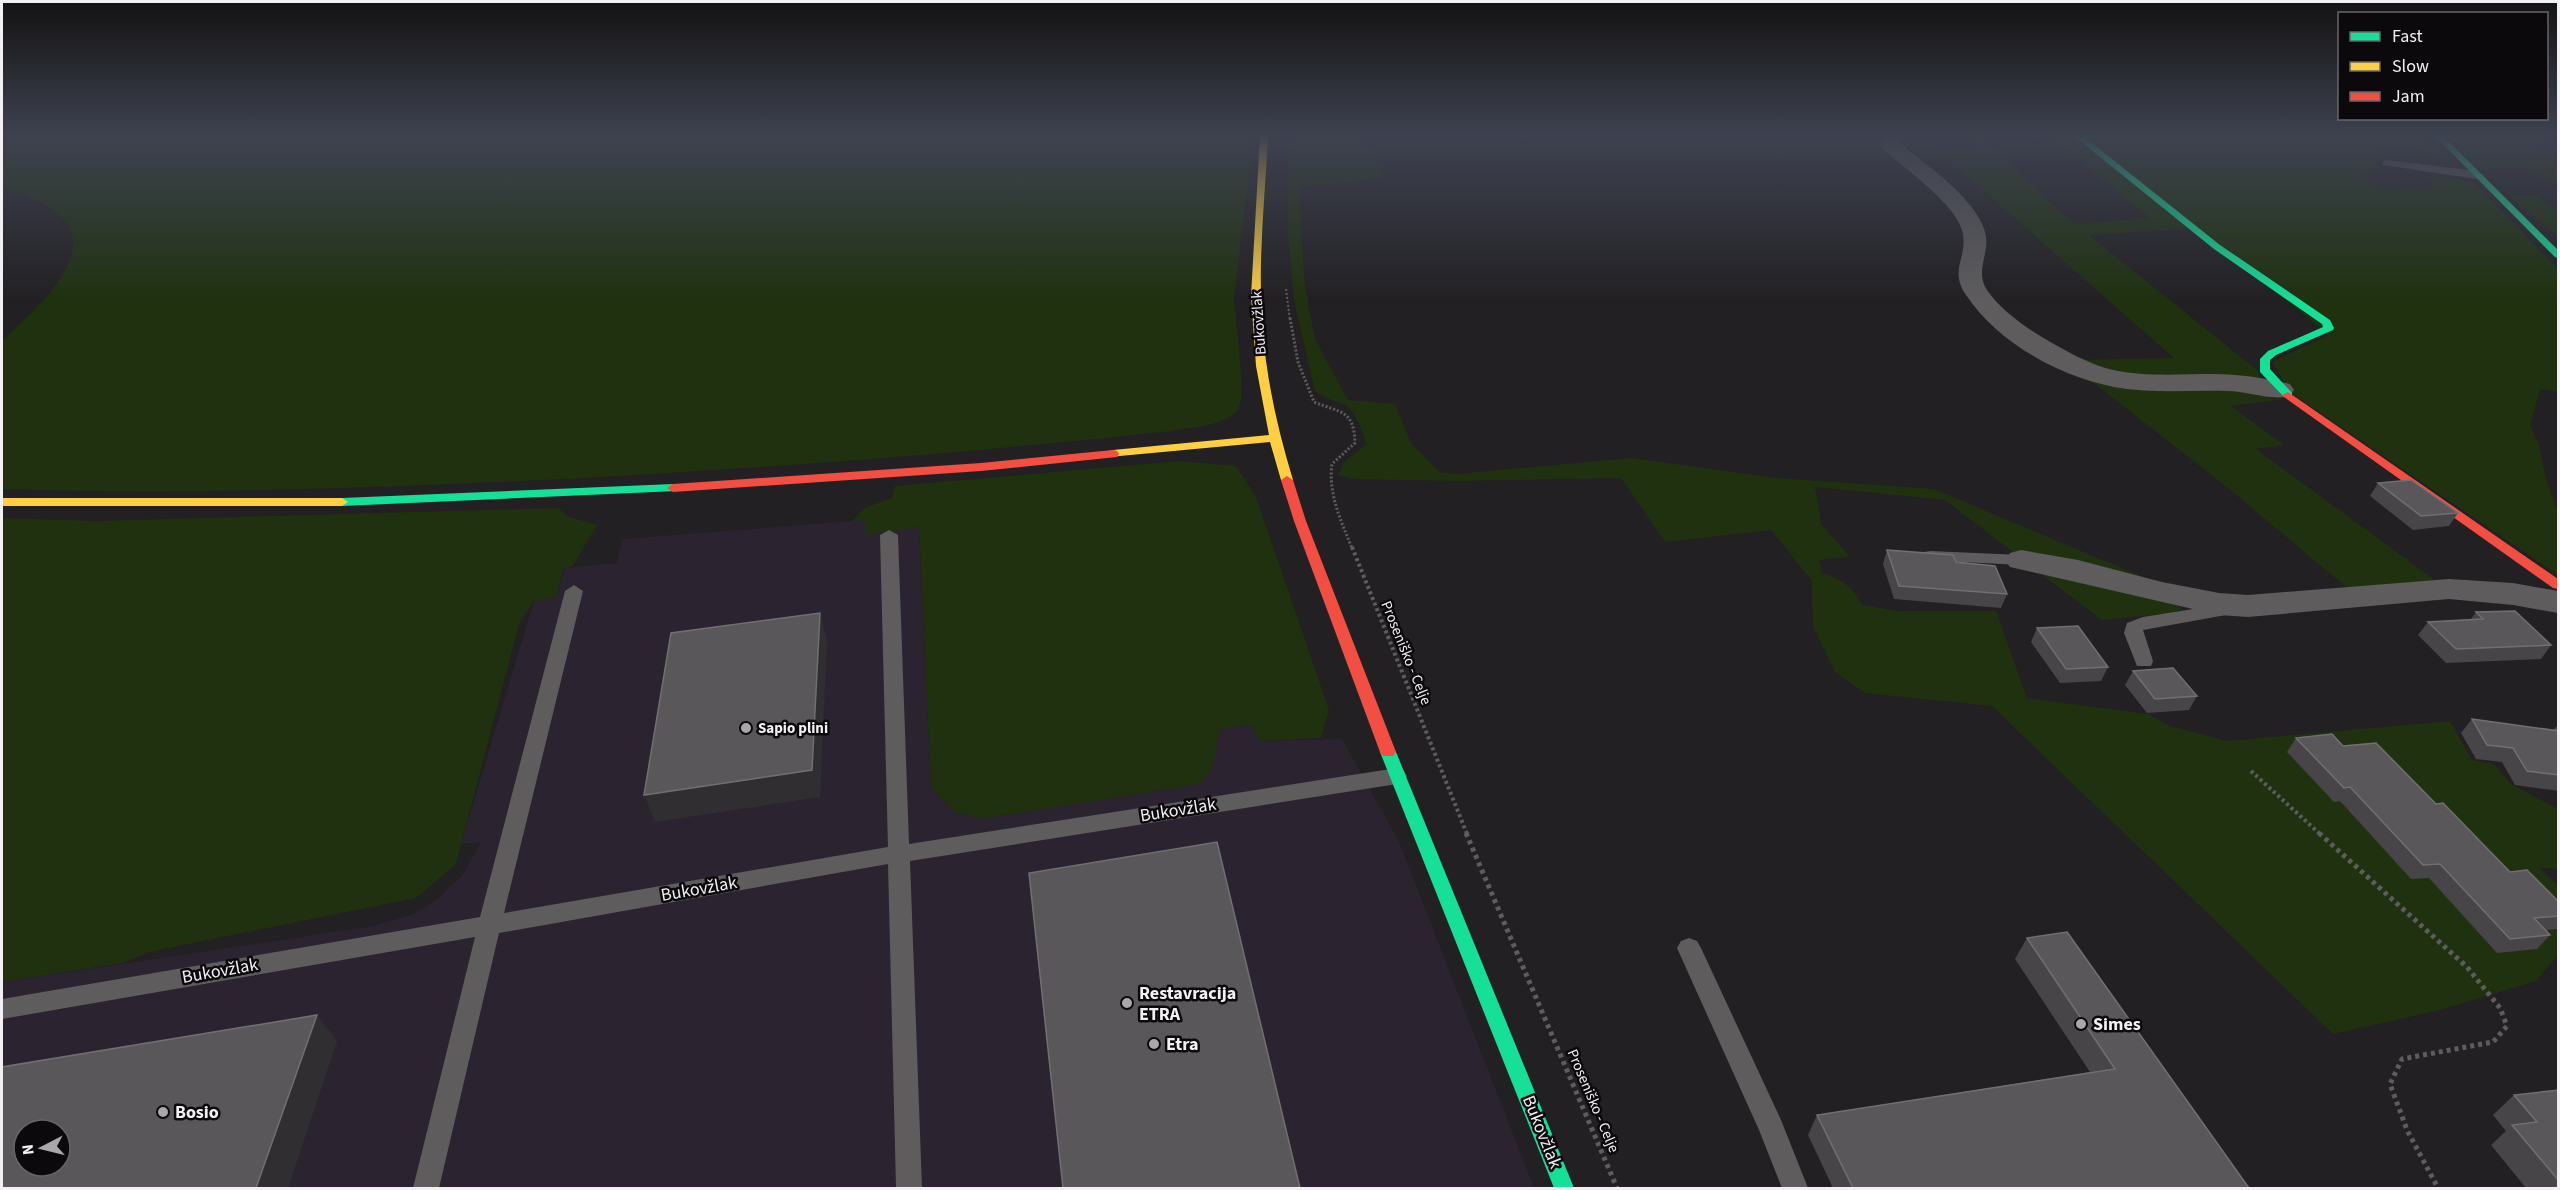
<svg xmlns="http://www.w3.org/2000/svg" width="2560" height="1190" viewBox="0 0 2560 1190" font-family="'Source Sans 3',sans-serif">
<rect width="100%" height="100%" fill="#222023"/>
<path fill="#2c2330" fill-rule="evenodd" d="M865 520 866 534 919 527 931 788 954 812 981 819 1194 785 1217 740 1219 729 1252 725 1259 741 1342 739 1399 842 1534 1188H2V982L374 926 411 915 434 902 462 876 481 842 461 844 534 601 556 597 565 568 617 563 623 539ZM24 1130H60V1166H24Z"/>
<path fill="#1f310f" d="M8 136H1253L1234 300C1235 321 1248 400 1237 411 1222 427 1191 427 1171 431 970 453 768 468 566 479 378 488 190 495 2 489V341C64 284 125 221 2 188V152Z
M1289 136H1361L1384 175 1371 180 1299 187 1305 288 1315 339 1348 400 1395 404 1411 443 1439 472 1456 474 1631 458 1777 478 1934 489 2169 588 2014 553 1945 500 1815 487 1821 524 1850 557 1819 560 1822 573C1843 579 1852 587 1863 605L1898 611H1996L2027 698 2149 714 2167 725 2227 741 2450 721 2472 760 2494 764 2511 784 2558 809V869L2539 868 2558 885V955L2536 981 2440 1010 2333 1034 1992 706 1865 693 1835 672 1813 626 1812 581 1771 530 1665 542 1621 478 1456 481 1353 479 1338 475 1344 462 1367 444C1361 430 1356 408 1341 403 1330 400 1325 398 1315 391L1294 301 1288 234Z
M1967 136H1980L2074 224 2150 218 2049 136H2073L2189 229 2089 235 2258 371 2262 381 2144 380 2066 360 2174 358 1952 163 1936 160 1927 154 1977 145Z
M2082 136H2426L2445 154 2374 146 2380 156 2374 157 2381 170H2359L2374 186 2434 190 2430 176 2473 182 2558 269V392L2540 389 2530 425 2539 445 2546 480 2558 511V575L2291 393 2272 362 2329 335Z
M2446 136H2558V140L2535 145 2558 154V185C2530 168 2511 169 2479 170Z
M2509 196H2536L2558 212V237Z
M2079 377 2188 384 2286 399 2231 406 2284 445 2256 449 2439 583 2352 592 2228 488 2095 384Z
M1179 461 1236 466 1256 497 1329 710 1321 738 1259 741 1252 725 1220 729C1214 753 1218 774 1194 785L981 819 954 812 931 788 919 527 865 535V520L852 521 864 508 892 498 895 486Z
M558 508 569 517 597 525 572 567 564 568 556 597 534 601 519 624 456 864 416 898 149 952 123 963 2 982V518L96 521Z
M2032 567 2175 603 2182 609 2171 613 2102 620Z"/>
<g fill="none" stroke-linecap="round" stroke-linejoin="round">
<path stroke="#5e5c5d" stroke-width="2" stroke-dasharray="2 2" stroke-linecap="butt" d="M1286 289 1290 320"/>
<path stroke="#5e5c5d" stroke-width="3" stroke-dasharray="2 2" stroke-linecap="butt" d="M1290 318 1298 362 1314 402C1340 413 1354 409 1355 443L1332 464C1328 494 1341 521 1352 548"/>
<path stroke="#5e5c5d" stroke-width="4" stroke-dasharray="3 3" stroke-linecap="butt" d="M1352 547 1467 834
M2251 771 2320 834"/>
<path stroke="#5e5c5d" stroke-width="5" stroke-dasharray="4 4" stroke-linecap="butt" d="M1466 833 1617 1188
M2319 833 2467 967 2500 1008 2507 1026 2493 1042 2402 1059 2390 1084 2407 1130 2438 1188"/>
<path fill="#5e5c5d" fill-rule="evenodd" d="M2387 160 2477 171 2483 175 2477 179 2383 165V161Z
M889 530 898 535 909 844 1397 768 1404 771 1407 776 1404 781 1397 784 910 861 922 1188H896L888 864 499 933 439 1188H413L475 937 2 1019V999L480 917 565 591 574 585 583 591 504 913 888 847 880 535Z
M1930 551 2021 555 2030 560 2021 565 1924 560 1921 556 1924 552Z
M2231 603 2240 609 2237 613 2143 630 2153 661 2151 666H2137L2124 633 2127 623 2143 617Z
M1689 938 1697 941 1701 948 1781 1120 1808 1188H1782L1759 1130 1677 948 1681 941Z"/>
<path fill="#5e5c5d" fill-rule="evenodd" d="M1890 139 1897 141C1924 163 1976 198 1985 232 1991 252 1974 271 1987 290 2000 309 2022 325 2042 337 2064 350 2088 364 2113 370 2145 377 2180 374 2213 374 2239 374 2264 378 2290 384L2294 390 2290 396C2271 401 2247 391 2227 391 2194 390 2160 393 2127 389 2068 381 2000 346 1966 295 1949 270 1967 259 1963 234 1958 205 1905 169 1883 149L1880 145 1883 141Z
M2021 550 2078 560 2162 582 2219 593 2248 595 2449 579 2513 583 2558 591V613L2513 605 2449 599 2248 617 2219 615 2010 567 2005 560 2010 553Z"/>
<path fill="#16e098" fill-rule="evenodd" d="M2074 136H2083L2220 245 2330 320 2334 328 2333 330 2276 355 2270 360V369L2292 393V397H2284L2260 372V359L2268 351 2323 327 2322 324 2214 249Z
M2435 136H2443L2558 250V258L2555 257Z
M673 484 679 488 677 491 342 506 336 502 342 498Z
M1388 746 1393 748 1396 752 1574 1188H1554L1380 752 1383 748Z"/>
<path fill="#ffcf43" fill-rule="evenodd" d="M1260 136H1268C1265 197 1258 258 1262 319 1265 374 1277 427 1293 480L1287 484 1281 480 1270 442 1109 457 1107 454 1109 451 1113 450 1269 435 1256 366 1251 296Z
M2 498H342L348 502 342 506H2Z"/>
<path fill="#f24e42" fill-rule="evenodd" d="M2288 392 2558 579V589L2553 588 2284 397 2282 395Z
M1113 450 1117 451 1119 454 1117 457 981 471 673 492 667 488 673 484 981 463Z
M1287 476 1293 480 1306 521 1396 752 1393 756H1383L1380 752 1294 521 1281 480Z"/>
</g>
<path fill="#474547" d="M2378 483 2458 513 2449 526 2413 530 2370 496Z
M1887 550 1956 562 2007 594 2001 608 1894 599 1883 564Z
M2476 612 2551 645 2541 659 2446 663 2418 635 2428 622 2471 619Z
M2037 628 2108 667 2101 681 2060 683 2031 642Z
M2133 671 2197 696 2189 710 2147 713 2125 685Z
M2472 719 2553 730 2559 724V791L2515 785 2502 762 2476 759 2461 733Z
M2296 738 2343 746 2436 804 2510 872 2559 902V928L2558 929 2546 930 2550 935 2537 949 2497 953 2429 878 2411 879 2340 801 2334 802 2287 752Z
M2027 938 2249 1188H1833L1808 1135 1817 1115 2090 1072 2015 959Z
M2559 1090V1188H2526L2491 1145 2506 1131 2493 1115 2514 1095Z"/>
<path fill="#302e31" d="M820 613 827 640 820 797 655 822 644 795Z
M317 1015 337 1041 288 1188H256Z"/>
<path fill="#59575a" stroke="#726f72" stroke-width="1.5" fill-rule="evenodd" d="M2411 480 2458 513 2421 516 2378 483Z
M1887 550 1953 555 1956 562 1995 566 2007 594 1899 586Z
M2515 611 2551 645 2456 649 2428 622 2483 619 2476 612Z
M820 613 812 770 644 795 671 633Z
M2078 626 2108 667 2066 669 2037 628Z
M2173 668 2197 696 2155 699 2133 671Z
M2472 719 2559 731V775L2527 771 2513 748 2487 745Z
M2332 734 2343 746 2376 743 2436 804 2443 803 2510 872 2527 870 2559 902V916L2534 918 2550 935 2510 939 2440 864 2423 865 2350 787 2344 788 2296 738Z
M1217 842 1300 1188H1063L1029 873Z
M2067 932 2249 1188H1853L1817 1115 2115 1069 2027 938Z
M317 1015 256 1188H2V1067ZM24 1130H60V1166H24Z
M2559 1090V1181L2512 1125 2537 1122 2514 1095Z"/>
<linearGradient id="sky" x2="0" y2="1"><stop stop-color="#131213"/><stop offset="0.45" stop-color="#3e4250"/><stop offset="1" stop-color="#3e4250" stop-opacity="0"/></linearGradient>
<rect width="2560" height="302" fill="url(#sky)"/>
<g fill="#aaa7ab" stroke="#0b090c" stroke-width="2">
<circle cx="746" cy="728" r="6"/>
<circle cx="1127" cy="1003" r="6"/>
<circle cx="2081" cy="1024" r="6"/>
<circle cx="1154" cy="1044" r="6"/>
<circle cx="163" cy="1112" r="6"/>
</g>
<g text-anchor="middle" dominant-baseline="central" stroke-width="5" stroke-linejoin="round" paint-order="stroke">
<g font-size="15" fill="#f3f0f4" stroke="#0b090c">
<text transform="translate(1259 323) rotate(-94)">Bukovžlak</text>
<text transform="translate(1406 653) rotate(68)">Proseniško - Celje</text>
<text transform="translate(1593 1101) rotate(67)">Proseniško - Celje</text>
</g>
<g font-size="15" font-weight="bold" fill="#f3f0f4" stroke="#0b090c" text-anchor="start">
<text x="758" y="728">Sapio plini</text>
</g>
<g font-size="18" fill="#f3f0f4" stroke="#0b090c">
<text transform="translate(1178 810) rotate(-9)">Bukovžlak</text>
<text transform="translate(699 889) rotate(-10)">Bukovžlak</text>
<text transform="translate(220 971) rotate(-10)">Bukovžlak</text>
<text transform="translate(1542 1132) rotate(68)">Bukovžlak</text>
</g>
<g font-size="18" font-weight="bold" fill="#f3f0f4" stroke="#0b090c" text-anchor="start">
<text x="1139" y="993">Restavracija<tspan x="1139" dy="21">ETRA</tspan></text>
<text x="2093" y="1024">Simes</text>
<text x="1166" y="1044">Etra</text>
<text x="175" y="1112">Bosio</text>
</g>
</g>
<rect width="2560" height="1190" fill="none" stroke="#f3f0f4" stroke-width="6"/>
<rect x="2338" y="12" width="210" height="108" fill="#0b090c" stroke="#686569" stroke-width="1.5"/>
<rect x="2350" y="32" width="30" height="9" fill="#16e098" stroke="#686569" stroke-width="1.5"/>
<text x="2392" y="42" font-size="18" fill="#f3f0f4">Fast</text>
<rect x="2350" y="62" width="30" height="9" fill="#ffcf43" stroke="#686569" stroke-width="1.5"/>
<text x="2392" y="72" font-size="18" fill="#f3f0f4">Slow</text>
<rect x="2350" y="92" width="30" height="9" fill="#f24e42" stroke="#686569" stroke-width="1.5"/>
<text x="2392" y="102" font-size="18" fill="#f3f0f4">Jam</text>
<g transform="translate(42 1148) rotate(263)"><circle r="28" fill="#0b090c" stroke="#686569" stroke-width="1.5"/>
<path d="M0-4.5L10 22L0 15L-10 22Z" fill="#aaa7ab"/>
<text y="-9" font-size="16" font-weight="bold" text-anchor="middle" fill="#f3f0f4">N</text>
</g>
</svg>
